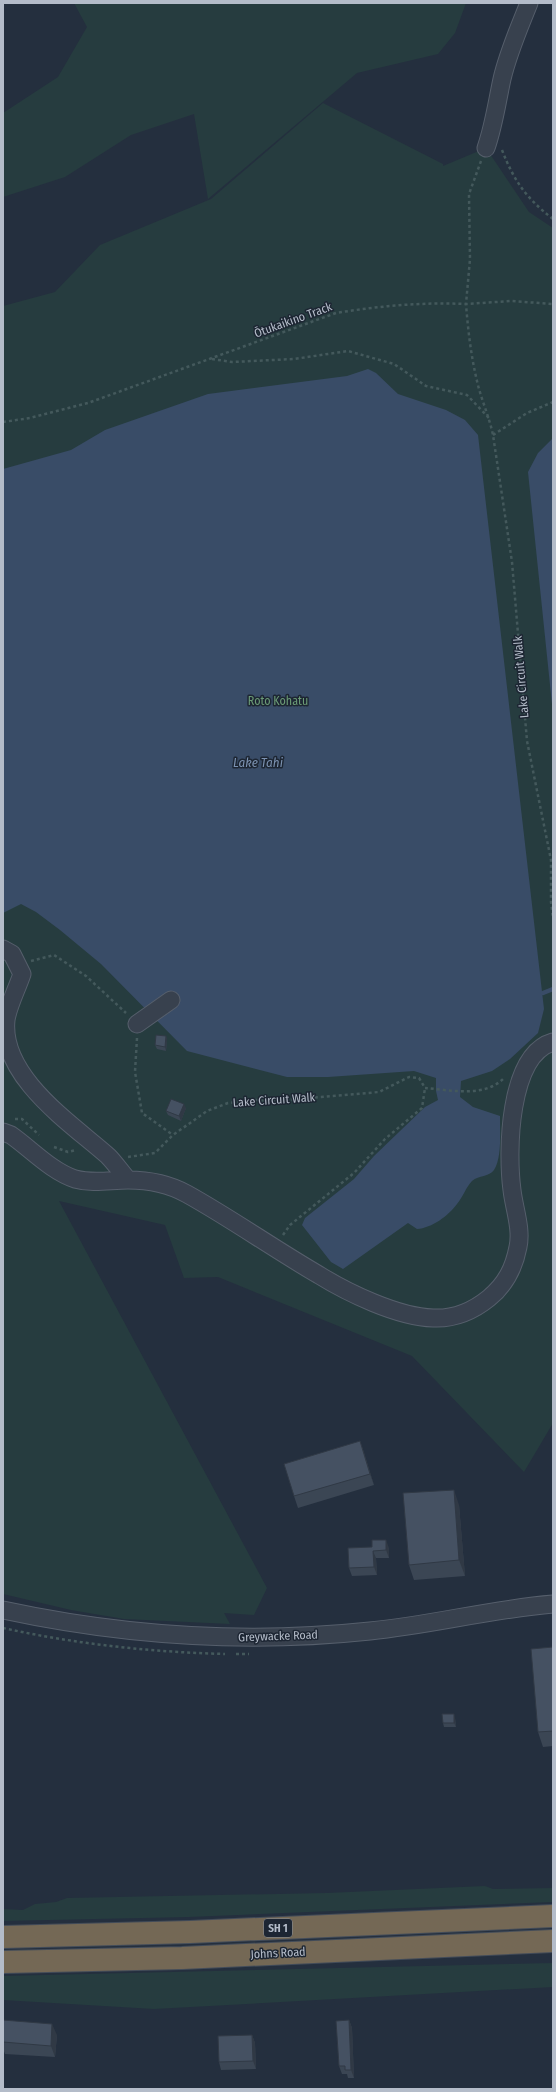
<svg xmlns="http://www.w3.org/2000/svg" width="556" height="2092" viewBox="0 0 556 2092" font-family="'Fira Sans Condensed',sans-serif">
<rect width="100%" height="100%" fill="#242f3e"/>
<path fill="#263c3f" d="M74 3H466L455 33 438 54 357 73 208 199 194 114 131 135 65 177 3 197V113L58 77 87 27Z
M323 103 443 164V166L486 148 529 212 553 228V1423L524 1472 412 1356 218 1277 184 1278 165 1225 59 1201 267 1588 254 1615 224 1613 230 1624 124 1619 71 1610 3 1594V306L55 292 100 245 211 199Z
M485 1886 493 1889 553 1888V1902L189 1917 3 1921V1909L23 1910 35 1904 56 1902 67 1898 327 1893Z
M553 1963V1987L154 2009 3 2000V1976Z"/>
<path fill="#394c67" d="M368 369 376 373 398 394 446 410 465 420 478 435 544 1009 538 1033 510 1059 492 1071 461 1081 460 1097 473 1107 500 1116C500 1130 502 1159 494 1170 489 1177 479 1175 472 1181 466 1187 463 1197 457 1204 448 1216 432 1228 417 1229L408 1223 343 1269 331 1262 302 1225 305 1218 354 1179 374 1156 425 1107 438 1100 436 1091V1078L414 1071 328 1077H287L187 1051 101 964 60 930 36 912 21 904 3 913V469L71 450 105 430 208 394 347 376Z
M553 438V714L528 472 538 453Z"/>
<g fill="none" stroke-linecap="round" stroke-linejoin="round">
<path stroke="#394c67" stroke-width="4.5" d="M543 993 553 989"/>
<g stroke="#565f6c" stroke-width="19">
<path id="minor" d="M486 148C494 125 497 102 502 79 508 53 519 28 529 3
M3 949 12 954 22 974C17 989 8 1006 6 1020 0 1077 72 1124 108 1156 115 1163 121 1172 128 1180
M137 1024 171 1000
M3 1132 11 1135C31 1149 51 1171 75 1179 93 1184 110 1180 128 1180 148 1180 169 1184 187 1194 232 1219 274 1249 319 1275 348 1293 398 1317 433 1318 453 1319 473 1311 489 1298 506 1284 514 1268 518 1247 522 1229 514 1208 512 1190 507 1153 508 1055 553 1042
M3 1610C124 1636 247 1644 370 1631 432 1625 492 1609 553 1604"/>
</g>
<g stroke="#434c59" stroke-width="24">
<path id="highway" d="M3 1937 190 1932 553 1916
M3 1962 182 1958 553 1941"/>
</g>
<path stroke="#44595c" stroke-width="2.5" stroke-dasharray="3 3" stroke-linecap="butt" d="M502 150C514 181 526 198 553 219
M481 161 469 194 470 259 466 304 511 301 553 304
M212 359 232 362 294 359 348 351 394 364 426 386 467 395 489 418
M3 422 30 418 88 403 336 313C379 306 422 302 466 304 468 330 471 356 477 381 481 399 489 416 493 435L512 562 527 741 551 860V902L553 918
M493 435 527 413 553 402
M31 961 54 955 86 976 126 1013
M137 1038 135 1072 142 1113 173 1135
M425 1088C450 1090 485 1098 504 1078
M15 1119H22L39 1135
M54 1147 68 1152 76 1150
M128 1157 155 1153 173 1135 207 1111 228 1103 256 1100 274 1101 379 1092 409 1077 419 1078 425 1088
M283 1235 290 1225 354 1173 385 1139 422 1108 425 1088
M3 1628C76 1644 150 1652 225 1654
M236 1654H249"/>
<use href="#minor" stroke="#38414e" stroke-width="17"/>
<use href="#highway" stroke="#746855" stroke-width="22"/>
</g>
<path fill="#3b4654" d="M166 1036 167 1040 166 1051 157 1049 155 1045Z
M186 1108 181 1121 168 1115 166 1111Z
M360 1441 374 1485 298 1508 294 1496Z
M459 1505 465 1576 414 1580 409 1565Z
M348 1548H389V1558H376L377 1575 352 1576 349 1568Z
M553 1647V1746L543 1747 538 1732Z
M455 1718 456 1727H444L443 1723Z
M3 2020 57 2035 55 2057 5 2054 3 2049Z
M349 2020 352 2028 354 2078H348L347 2074H342L339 2066Z
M252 2035 255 2043 256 2069 221 2070 219 2062Z"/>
<path fill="#303945" d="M166 1036 167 1040 166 1051 165 1047Z
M184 1104 186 1108 181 1121 179 1116Z
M360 1441 364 1452 374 1485 370 1474Z
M454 1490 459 1505 465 1576 459 1560Z
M386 1540 389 1548V1558L386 1550Z
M373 1551 376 1558 377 1575 374 1567Z
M454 1714 455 1718 456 1727 454 1723Z
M349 2020 352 2028 354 2078 351 2070Z
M52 2024 57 2035 55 2057 51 2046Z
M252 2035 255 2043 256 2069 253 2061Z"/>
<path fill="#455162" stroke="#303945" d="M156 1035 166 1036 165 1047 155 1045Z
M171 1099 184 1104 179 1116 166 1111Z
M360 1441 370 1474 294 1496 284 1464Z
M454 1490 459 1560 409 1565 403 1493Z
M372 1540H386V1550L373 1551 374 1567 349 1568 348 1548 372 1547Z
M553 1647V1731L538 1732 531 1649Z
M442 1714H454V1723H443Z
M3 2020 52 2024 51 2046 3 2042Z
M349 2020 351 2070H345V2066H339L336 2021Z
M252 2035 253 2061 219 2062 218 2036Z"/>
<g text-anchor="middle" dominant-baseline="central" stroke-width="3" stroke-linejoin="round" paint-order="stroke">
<rect fill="#1d2633" stroke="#878f9c" stroke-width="1" x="264" y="1919" width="28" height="18" rx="3"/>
<g font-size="11" font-weight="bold" fill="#b4bcc9">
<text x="278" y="1928">SH 1</text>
</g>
<g font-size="12" fill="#b4bcc9" stroke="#1d2633">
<text transform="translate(293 320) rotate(-20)">Ōtukaikino Track</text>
<text transform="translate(521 677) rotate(-95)">Lake Circuit Walk</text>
<text transform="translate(274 1100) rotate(-4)">Lake Circuit Walk</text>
<text transform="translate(278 1636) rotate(-2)">Greywacke Road</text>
<text transform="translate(278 1953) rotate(-3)">Johns Road</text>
</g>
<g font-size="12" fill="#6b9a76" stroke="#1d2633">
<text x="278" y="701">Roto Kohatu</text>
</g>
<g font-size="13" font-style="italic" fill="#7c92b1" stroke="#1d2633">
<text x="258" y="762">Lake Tahi</text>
</g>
</g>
<rect width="556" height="2092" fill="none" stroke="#b4bcc9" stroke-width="8"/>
</svg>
